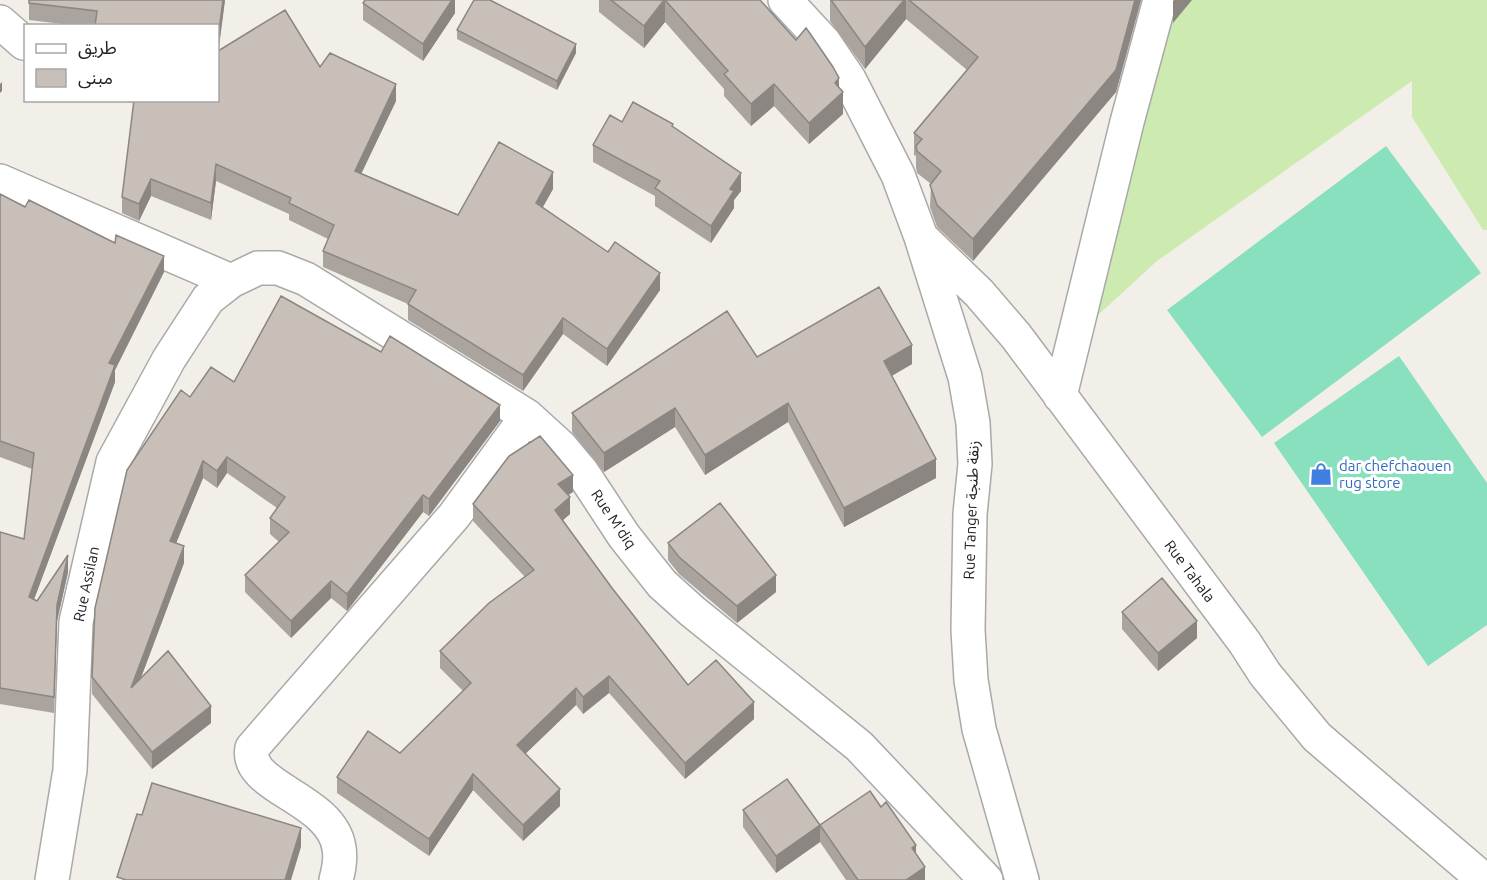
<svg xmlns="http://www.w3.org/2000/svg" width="1487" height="880" viewBox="0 0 1487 880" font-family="Ubuntu,'Noto Sans Arabic',sans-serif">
<rect width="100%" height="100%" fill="#f2efe9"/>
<path fill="#cdebb0" d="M1168 0H1487V230H1483L1412 117V81L1157 261 1097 316Z"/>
<path fill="#88e0be" d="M1386 146 1481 273 1262 437 1167 310Z
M1399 356 1487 483V625L1428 666 1274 443Z"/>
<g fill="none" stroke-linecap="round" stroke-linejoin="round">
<g stroke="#a9a9a9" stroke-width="36">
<path id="street" d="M785 0 824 42 849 79 898 175 921 237 965 377 973 423 975 464 970 514 968 630 971 680 979 729 1022 880
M0 22 24 43
M0 181 231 281
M922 238 979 293 1016 336 1245 643 1265 674 1317 737 1484 880
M1060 396 1127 122 1160 0
M52 880 70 770 76 622 113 462 169 359 208 299 231 281 258 268H278L306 279 527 416 561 447 582 472 624 536 662 584 692 611 859 746 986 880
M336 880C339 869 341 859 339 848 332 798 244 788 252 748L454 516 527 416"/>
</g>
<use href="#street" stroke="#fff" stroke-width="33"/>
</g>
<path fill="#aba49e" d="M29 0H225L218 51 320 67 396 101 361 173 458 215 553 189 543 207 660 290 607 366 563 334 523 391 408 320V304L323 267V251L328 239 289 220V214L216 181 211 220 151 196 139 221 122 213V197L134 103 112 100H218V26H79L29 20Z
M455 0V13L423 61 363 20V3Z
M599 0H760L839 87 843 114 809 144 774 106 751 126 724 96V89L665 22 644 48 599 12Z
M830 0H1141L1116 92 973 261 937 227 930 207 931 184 917 173 916 168V156L914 155V133L967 70 906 19 865 69 830 21Z
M457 30 576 53 557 90 457 39Z
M622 122 673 127 741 191 734 200V208L711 243 655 206V196L593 162V145Z
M0 194 164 272 115 370V382L34 599 37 601 68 572 57 621 54 713 0 704V532L24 539 32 469 0 457Z
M757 357 912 364 892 376 936 478 844 527 788 422 705 475 675 427 604 472 572 432V413Z
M234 382 500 421 429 516 423 512 347 611 331 598 291 638 245 592V575L279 542 270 534V518L277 508 227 473 217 488 203 478 176 543 184 563 141 678 211 723 152 769 92 694V677L190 397Z
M573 492 568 495 570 514 563 520 612 588 688 685 754 719 685 779 609 693 583 714 576 705 525 754 560 806 523 841 473 790 429 856 337 793V777L400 753 463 691 440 668V651L525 577 473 521V504Z
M668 543 776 592 737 623 679 574 668 560Z
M1122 612 1197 638 1158 671 1122 629Z
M881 807 916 856 925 880H846L820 842 776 873 743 827V810L820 825Z"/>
<path fill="#8b8681" d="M223 0H225L218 55V38Z
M452 0H455V13L423 61V44Z
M665 0V22L644 48V26Z
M904 0H906V19L865 69V47Z
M1135 0H1141L1116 92 973 261V239Z
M1174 0H1192L1173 23V1Z
M576 44V53L557 90V81Z
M839 78V96L843 92V114L809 144V123Z
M2 82V91L0 93V84Z
M396 84V101L355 187V171Z
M774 84V106L751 126V104Z
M216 164V181L211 220V203Z
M553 172V189L536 219V203Z
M741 173V191L734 200V208L711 243V226L730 189Z
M151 179V196L139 221V204Z
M164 256V272L115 370V382L29 613V597L109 363Z
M660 273V290L607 366V349Z
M563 318V334L523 391V375Z
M912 345V364L884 380V361Z
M788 403V422L705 475V455Z
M500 405V421L429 516V499Z
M675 408V427L604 472V453Z
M227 457V473L217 488V471Z
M936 459V478L844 527V508Z
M203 461V478L170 558V541Z
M573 475V492L558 501V484Z
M423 495V512L347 611V594Z
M570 497V514L555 527V510Z
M184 546V563L131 704V688Z
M68 555V572L57 621 54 713 57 605Z
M776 575V592L737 623V606Z
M331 581V598L291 638V621Z
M1197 621V638L1158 671V653Z
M609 676V693L583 714V697Z
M576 688V705L517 762V745Z
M754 702V719L685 779V763Z
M211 706V723L152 769V752Z
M473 774V790L429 856V839Z
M560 789V806L523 841V825Z
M820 825V842L776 873V856Z
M301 828V847L291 880H285Z
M916 845V862L912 848Z
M925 867V880H906Z"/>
<path fill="#c7bfb8" stroke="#8b8681" stroke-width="1.5" d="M29 0H223L218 38V26H95L97 11 29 3Z
M365 0H452L423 44 363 3Z
M474 0H490L576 44 557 81 457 30Z
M611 0H664L644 26Z
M665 0H760L796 40 806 28 809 32 833 67 839 78 835 83 843 92 809 123 774 84 751 104 724 74 728 71Z
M831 0H904L865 47Z
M909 0H1135L1116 70 973 239 937 205 930 185 941 171 917 151 916 146 922 139 914 133 978 57Z
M285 10 320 67 330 53 396 84 355 171 458 215 499 142 553 172 536 203 608 252 615 242 660 273 607 349 563 318 523 375 408 304 416 290 323 251 334 225 289 203 291 198 216 164 211 203 151 179 139 204 122 197 134 100H218V51Z
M633 102 673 124 672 126 741 173 730 189 734 191 711 226 655 188 660 181 593 145 610 115 622 122Z
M0 194 25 207 29 200 115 243 116 235 164 256 109 363 115 365 29 597 37 601 68 555 57 605 54 697 0 688V532L24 539 34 453 0 441Z
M879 287 912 345 884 361 936 459 844 508 788 403 705 455 675 408 604 453 572 413 727 311 757 357Z
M281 296 381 352 390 336 500 405 429 499 423 495 347 594 331 581 291 621 245 575 289 532 270 518 285 497 227 457 217 471 203 461 170 541 184 546 131 688 168 651 211 706 152 752 92 677 95 608 127 470 181 390 190 397 211 367 234 382Z
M540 436 573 475 558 484 570 497 555 510 612 588 688 685 716 660 754 702 685 763 609 676 583 697 576 688 517 745 560 789 523 825 473 774 429 839 337 777 368 731 400 753 471 683 440 651 489 603 534 570 473 504 509 456Z
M720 503 776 575 737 606 679 557 668 543Z
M1162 578 1197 621 1158 653 1122 612Z
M787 779 820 825 776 856 743 810Z
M152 783 301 828 285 880H126L117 877 137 814 142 815Z
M870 791 881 807 886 802 916 845 912 848 925 867 906 880H858L820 825Z"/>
<defs>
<g id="shop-bare" transform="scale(1.8)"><path d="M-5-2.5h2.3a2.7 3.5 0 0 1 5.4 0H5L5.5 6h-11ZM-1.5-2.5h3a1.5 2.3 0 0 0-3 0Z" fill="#3f7fe0" stroke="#fff" stroke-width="2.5" paint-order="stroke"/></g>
</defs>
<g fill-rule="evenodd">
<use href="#shop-bare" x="1321" y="474"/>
</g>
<g text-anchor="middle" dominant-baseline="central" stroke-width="6" stroke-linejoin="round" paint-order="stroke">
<g font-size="15" fill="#366cbe" stroke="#fff" text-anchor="start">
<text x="1339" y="465">dar chefchaouen<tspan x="1339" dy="17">rug store</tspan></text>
</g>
<g font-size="15" fill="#222" stroke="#fff">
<text transform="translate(971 510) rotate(-88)">Rue Tanger زنقة طنجة</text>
<text transform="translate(614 519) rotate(56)">Rue M'diq</text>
<text transform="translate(1190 571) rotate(53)">Rue Tahala</text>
<text transform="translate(86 584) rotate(-78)">Rue Assilan</text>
</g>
</g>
<rect x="24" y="24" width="195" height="78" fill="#ffffff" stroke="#a7a7a7" stroke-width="1.5"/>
<rect x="36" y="44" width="30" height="9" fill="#ffffff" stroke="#a7a7a7" stroke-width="1.5"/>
<text x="78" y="54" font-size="18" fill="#222222">طريق</text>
<rect x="36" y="69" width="30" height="18" fill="#c7bfb8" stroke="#a7a7a7" stroke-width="1.5"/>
<text x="78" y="84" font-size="18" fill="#222222">مبنى</text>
</svg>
